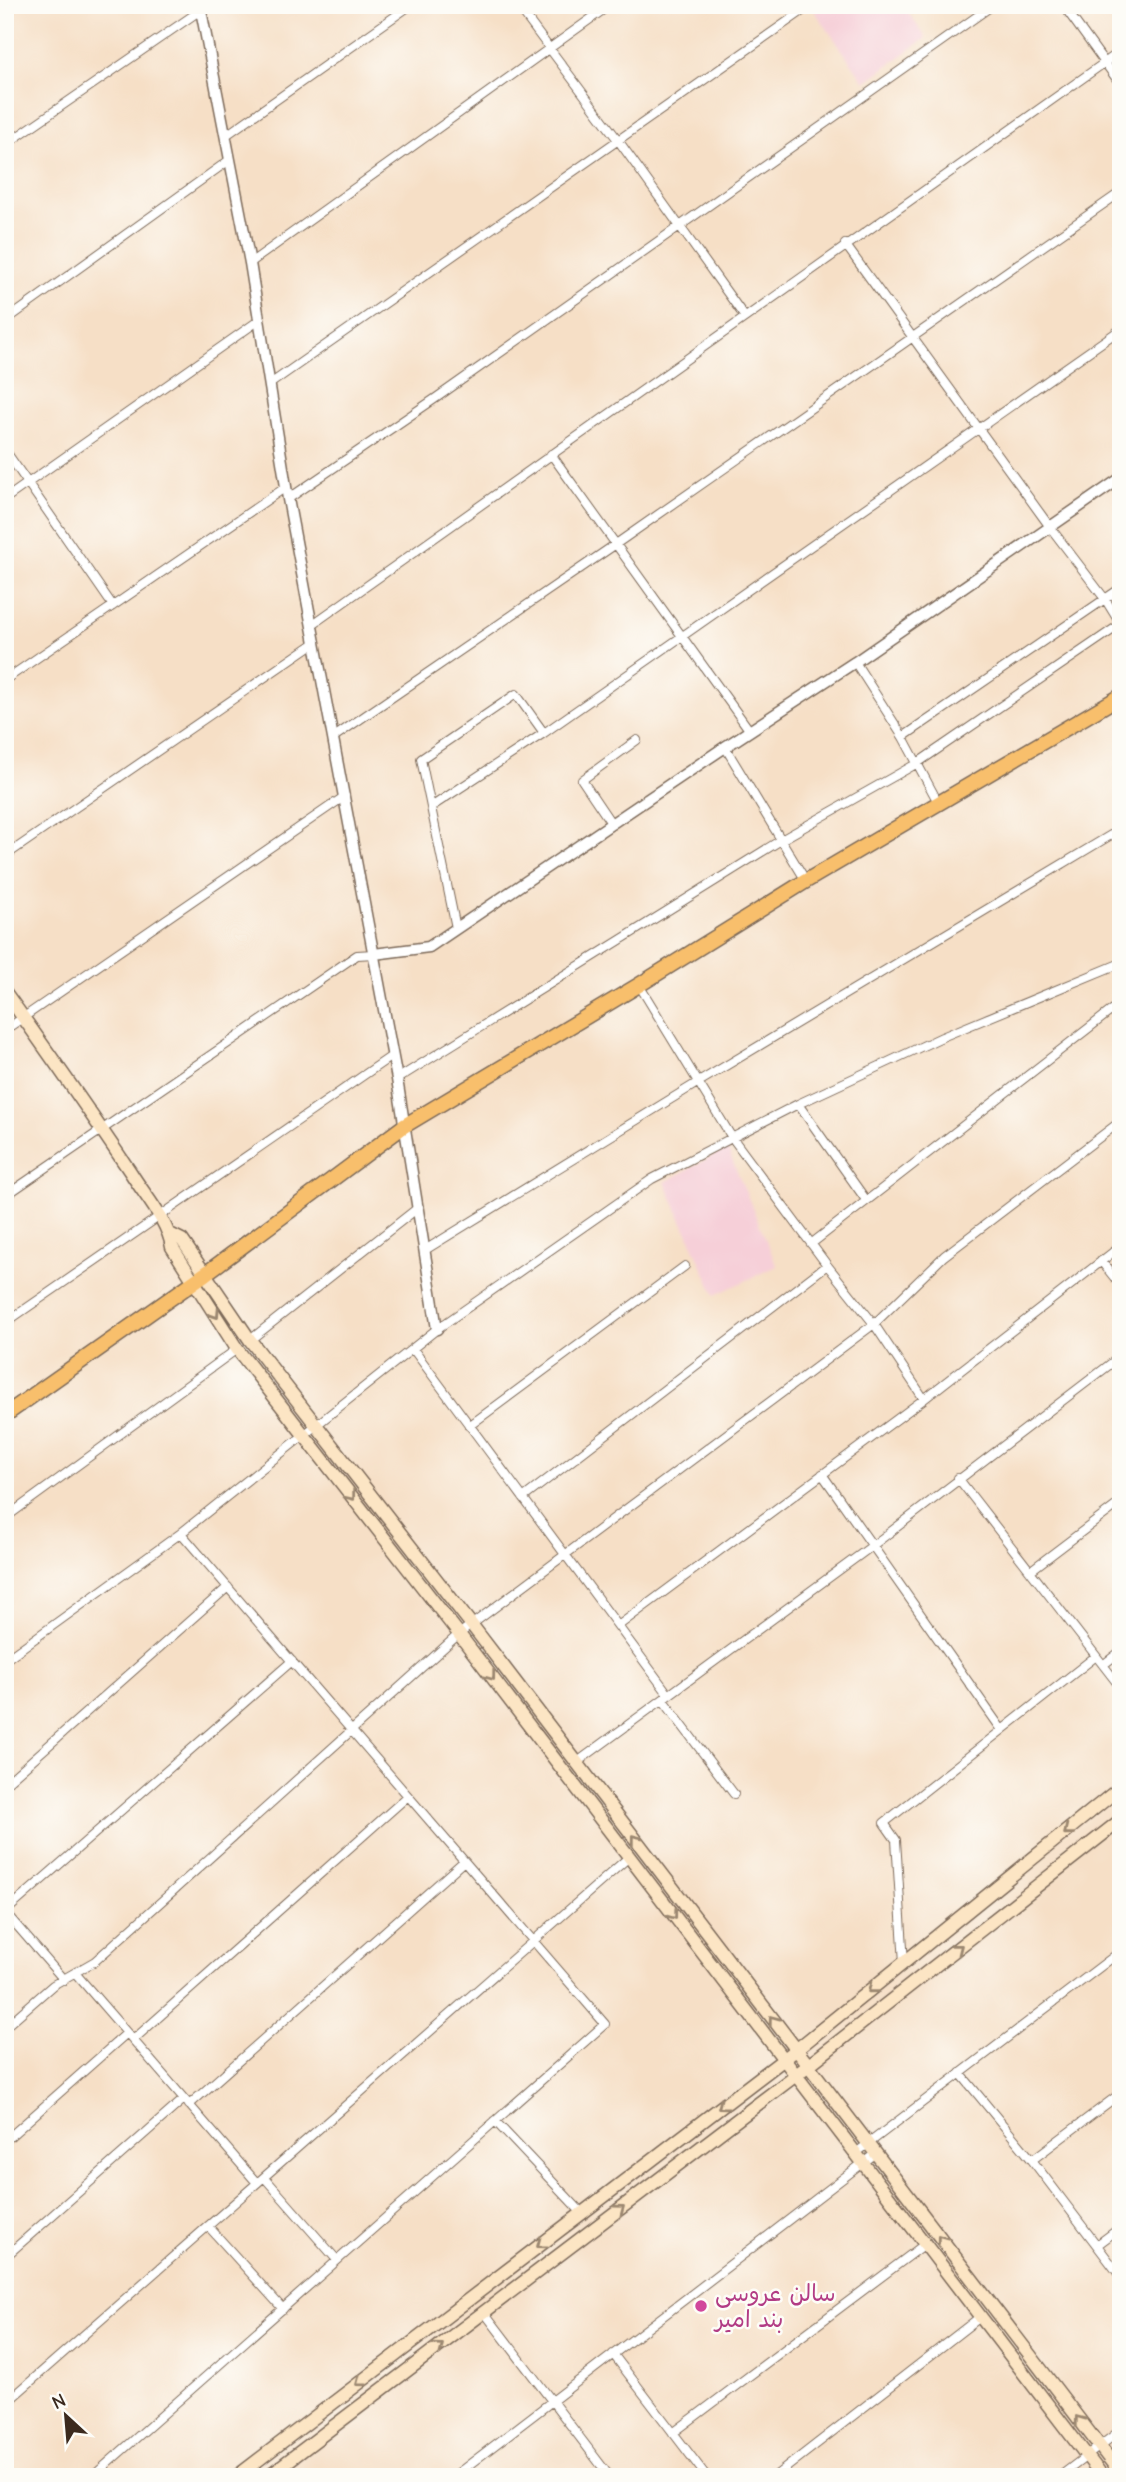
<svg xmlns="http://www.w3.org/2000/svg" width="1126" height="2482" viewBox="0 0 1126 2482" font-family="'Comic Neue','Playpen Sans Arabic',sans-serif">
<rect width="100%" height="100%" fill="#fdfcf7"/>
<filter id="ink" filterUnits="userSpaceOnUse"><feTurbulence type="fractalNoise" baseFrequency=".0143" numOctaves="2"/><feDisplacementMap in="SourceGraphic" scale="14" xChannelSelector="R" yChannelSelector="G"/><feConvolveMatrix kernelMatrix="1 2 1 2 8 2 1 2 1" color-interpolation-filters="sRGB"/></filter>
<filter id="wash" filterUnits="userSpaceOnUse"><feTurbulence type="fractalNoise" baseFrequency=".00686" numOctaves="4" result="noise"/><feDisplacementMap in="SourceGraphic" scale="28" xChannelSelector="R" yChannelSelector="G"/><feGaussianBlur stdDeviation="1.57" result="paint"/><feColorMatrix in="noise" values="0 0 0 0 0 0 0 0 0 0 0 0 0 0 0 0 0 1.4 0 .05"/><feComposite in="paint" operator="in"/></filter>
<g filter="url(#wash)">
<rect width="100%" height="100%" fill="#f6dfc6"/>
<path fill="#f6cfd8" d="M818 5H903L926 38 865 82 813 9Z
M727 1148 777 1266 715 1295 665 1182Z"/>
</g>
<g filter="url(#ink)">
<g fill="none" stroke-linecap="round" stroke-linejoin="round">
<g stroke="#7c6959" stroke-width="10">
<path id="minor" d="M517 5 618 140 744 316
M1063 5 1121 85
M225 136 411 5
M5 145 208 5
M845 244 1050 527 1105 599 1121 625
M250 263 610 5
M5 321 228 161
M270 384 811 5
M5 450 113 606
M551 454 750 731
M5 499 258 321
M288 499 436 398 993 5
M313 624 1121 51
M855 662 903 737 939 804
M5 680 286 487
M334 737 616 544 1121 192
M903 737 1121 588
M725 747 806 881
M431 807 544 733 1121 329
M611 823 582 780 637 740
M5 856 316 642
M456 928 421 759 516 694 544 733
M639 985 731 1136 827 1265 874 1324 924 1399
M5 1030 345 796
M397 1079 781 840 916 764 1121 624
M798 1104 866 1200
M5 1196 357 955 374 954
M811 1244 1121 1003
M425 1250 697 1083 1121 829
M1101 1261 1121 1286
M5 1323 393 1055
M250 1340 419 1207
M413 1349 669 1695
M469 1426 685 1266
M822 1474 1002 1730
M958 1478 1121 1688
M523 1498 827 1265
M5 1518 237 1349
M1030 1571 1121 1502
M618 1626 924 1399 1121 1246
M5 1660 181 1533 437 1329 652 1179 798 1104 942 1037 1121 963
M1103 1665 1121 1651
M663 1700 734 1794
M576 1763 872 1546 1121 1356
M5 1784 228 1587
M5 1912 292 1661
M5 1912 64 1980
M904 1963 896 1840 884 1823 1096 1656
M76 1974 257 2183
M5 2027 53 1985 95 1961 459 1634 874 1324 944 1256 1121 1121
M133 2040 408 1796
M960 2073 1032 2160 1121 2277
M189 2105 464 1861
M495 2121 582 2213
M5 2141 127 2033
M856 2153 1121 1951
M1032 2160 1121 2093
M264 2177 337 2260
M208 2226 283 2309
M1097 2245 1121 2227
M5 2257 184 2099
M484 2312 610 2477
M613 2354 707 2477
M5 2404 629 1857
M673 2433 925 2244
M92 2477 605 2024 181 1533
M453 2477 876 2153
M774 2477 980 2317
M1059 2477 1121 2430"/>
</g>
<g stroke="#7c6959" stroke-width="13">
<path id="tertiary" d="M200 5 250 263 288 499 397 1079 437 1329
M374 954 429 947 725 747 855 662 1121 478"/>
</g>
<g stroke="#7c6959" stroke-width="15">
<path id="secondary" d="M5 992C48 1052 90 1112 131 1173 145 1196 168 1221 172 1247L237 1349 459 1634 1103 2477
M170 1234 182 1240 250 1340 471 1624 1121 2474
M236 2477 796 2050 1121 1787
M267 2477 796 2075 1121 1820"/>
</g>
<g stroke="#7c6959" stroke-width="17">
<path id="primary" d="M5 1415 205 1274 404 1126 639 985 806 881 1121 696"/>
</g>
<use href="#minor" stroke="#fff" stroke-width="8"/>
<use href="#tertiary" stroke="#fff" stroke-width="10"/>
<use href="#secondary" stroke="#fce5c4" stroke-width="12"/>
<use href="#primary" stroke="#f8bf6c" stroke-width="14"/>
</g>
<defs><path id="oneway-chevron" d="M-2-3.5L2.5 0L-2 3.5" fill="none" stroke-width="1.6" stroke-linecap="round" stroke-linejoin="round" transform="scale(1.75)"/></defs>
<g stroke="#9c8871">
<use href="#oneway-chevron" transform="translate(215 1314) rotate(57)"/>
<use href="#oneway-chevron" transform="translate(351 1496) rotate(52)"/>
<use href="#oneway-chevron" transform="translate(491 1676) rotate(53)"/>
<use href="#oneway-chevron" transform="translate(1068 1831) rotate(141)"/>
<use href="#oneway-chevron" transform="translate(635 1839) rotate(-128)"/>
<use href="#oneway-chevron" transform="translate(673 1915) rotate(53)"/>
<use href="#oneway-chevron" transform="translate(958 1948) rotate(-38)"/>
<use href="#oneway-chevron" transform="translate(872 1989) rotate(141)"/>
<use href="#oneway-chevron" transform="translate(773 2020) rotate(-127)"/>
<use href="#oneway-chevron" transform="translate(722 2106) rotate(143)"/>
<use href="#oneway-chevron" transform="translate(620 2209) rotate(-37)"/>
<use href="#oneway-chevron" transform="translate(941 2239) rotate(-127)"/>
<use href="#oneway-chevron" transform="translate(541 2244) rotate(143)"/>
<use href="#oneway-chevron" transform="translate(439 2347) rotate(-37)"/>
<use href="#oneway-chevron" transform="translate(360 2382) rotate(143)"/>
<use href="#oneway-chevron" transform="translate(1079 2420) rotate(-127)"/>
</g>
</g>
<circle fill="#d1479c" stroke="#fdfcf7" stroke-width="2.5" cx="701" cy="2306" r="7"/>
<g text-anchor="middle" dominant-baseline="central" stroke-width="5" stroke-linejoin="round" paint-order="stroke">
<g font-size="23" fill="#b23c85" stroke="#fdfcf7" text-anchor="start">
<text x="715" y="2293">سالن عروسی<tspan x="715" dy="26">بند امیر</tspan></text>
</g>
</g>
<rect width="1126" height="2482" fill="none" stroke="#fdfcf7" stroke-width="28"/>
<g transform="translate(66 2416) rotate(334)" stroke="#fdfcf7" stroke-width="5" paint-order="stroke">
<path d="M0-5L12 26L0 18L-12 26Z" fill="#3b2a1e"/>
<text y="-10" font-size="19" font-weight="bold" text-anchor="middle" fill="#3b2a1e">N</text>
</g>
</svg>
